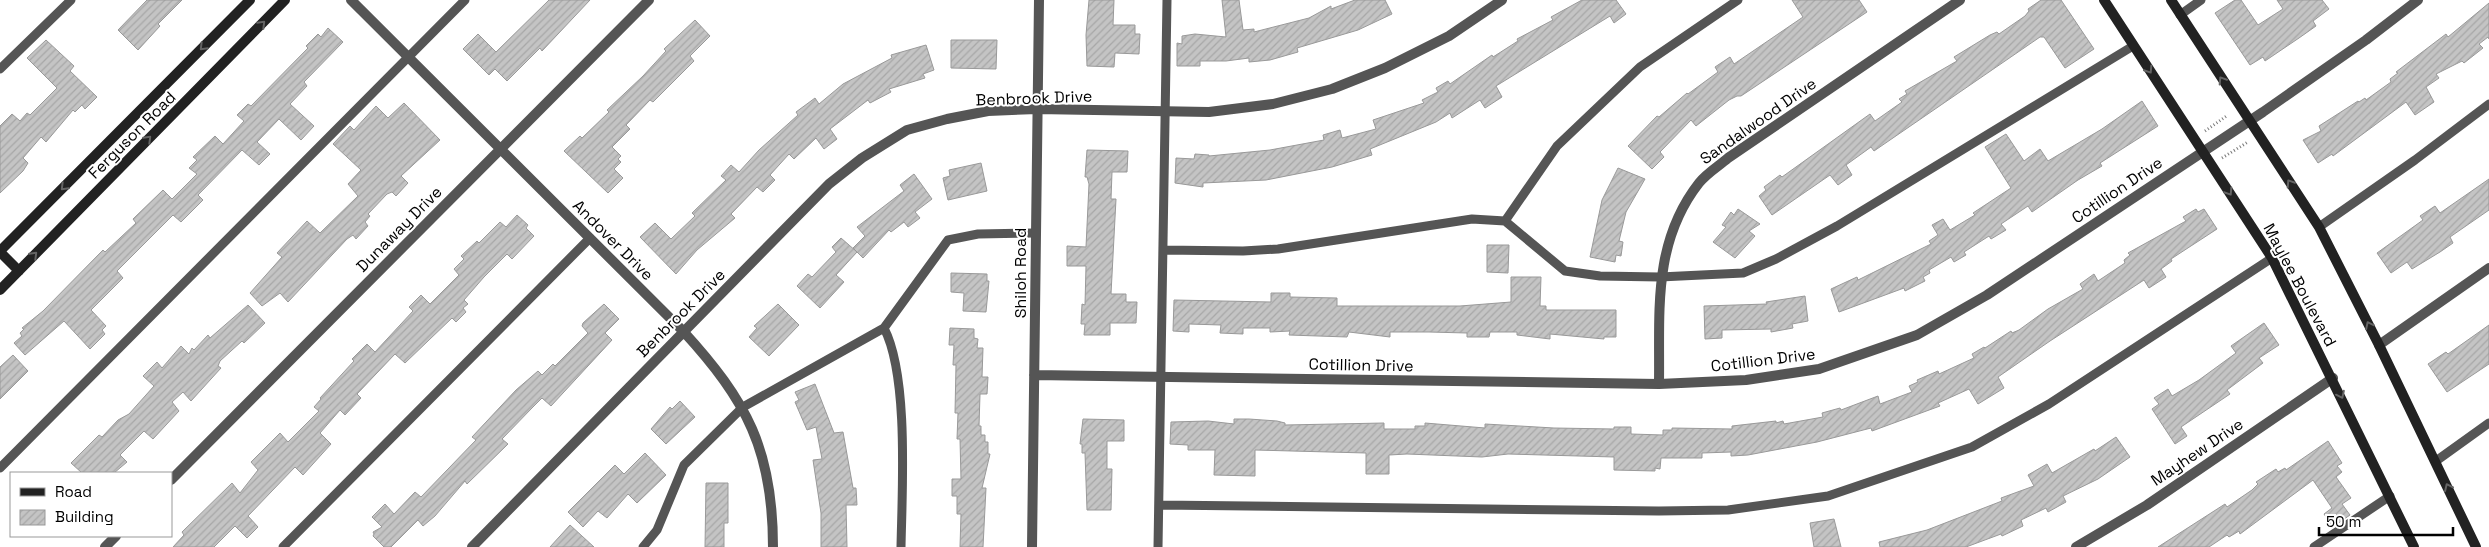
<svg xmlns="http://www.w3.org/2000/svg" width="2489" height="547" viewBox="0 0 2489 547" font-family="'Space Grotesk',sans-serif">
<defs>
<pattern id="building-hatch" width="6" height="6" patternUnits="userSpaceOnUse" patternTransform="scale(1.25)"><rect width="6" height="6" fill="#c4c4c4"/><path d="M-1 1l2-2M0 6l6-6M5 7l2-2" fill="none" stroke="#a7a7a7"/></pattern>
</defs>
<rect width="100%" height="100%" fill="#fff"/>
<path fill="url(#building-hatch)" stroke="#999" d="M147 0H182L158 24 160 26 138 50 118 30Z
M549 0H590L542 51 540 48 507 81 495 69 489 75 463 49 478 34 496 52Z
M1089 0H1114L1113 25H1135V34H1140L1139 54 1115 53 1114 67 1087 66 1086 35Z
M1222 0H1239L1243 30 1254 29V32L1309 18 1331 6V9L1355 0H1385L1392 14 1358 30 1297 48 1298 52 1270 60 1249 62V58L1226 61H1200V66H1177V43L1182 44V36L1195 34 1226 37Z
M1582 0H1616L1626 14 1614 23 1610 16 1496 86 1502 97 1485 108 1480 100 1452 118 1450 113 1436 122 1370 149 1372 155 1332 167 1266 180 1203 183V187L1175 183 1176 158 1194 159 1195 154 1209 155V156L1270 150 1324 140 1323 135 1340 130 1342 138 1376 129 1373 120 1424 103 1422 100 1438 92 1436 88 1448 81 1450 84 1492 55 1493 57 1518 41 1517 39 1553 20 1551 17Z
M1792 0H1859L1867 12 1741 96H1737L1729 100 1696 126 1691 120 1660 152 1664 157 1652 169 1628 146 1657 116 1659 117 1687 93 1688 94 1718 72 1715 67 1730 57 1734 64 1803 17Z
M2041 0H2061L2094 49 2065 68 2044 37H2040L1874 151 1871 147 1846 165 1852 175 1838 185 1830 175 1772 215 1759 196 1766 190 1764 187 1780 175 1782 177 1870 114 1875 121 1902 102 1899 99 1907 94 1905 91 1957 61 1954 57 1990 35 1997 32 1999 34 2025 16 2029 11 2028 9Z
M2235 0H2241L2258 25 2283 9 2277 0H2322L2329 9 2313 21 2316 26 2299 38 2265 61 2263 57 2250 65 2215 13Z
M2489 3V39L2488 37 2479 44 2483 48 2464 63 2462 61 2436 74 2439 78 2426 87 2434 102 2415 115 2406 102 2333 156 2332 154 2318 163 2303 140 2321 131 2319 126 2330 119 2358 101 2359 102 2365 98 2366 100 2391 82 2390 79 2398 73 2396 72 2446 34 2448 37Z
M695 20 710 36 690 56 694 61 653 102 650 100 626 125 630 129 612 147 621 156 618 159 621 162 614 169 623 178 608 193 564 151 580 136 582 138 609 112 607 110 643 76 666 51 664 49Z
M328 28 343 42 304 82 307 86 290 104 314 126 301 140 279 119 257 142 270 154 259 165 242 150 198 195 203 200 181 222 173 215 117 271 123 278 91 310 106 326 102 330 105 334 90 349 64 321 25 355 14 343 22 336 20 333 24 329 22 328 43 311 103 250 105 252 136 223 133 219 163 190 172 199 197 174 189 168 197 160 193 157 215 136 223 144 244 121 237 115 248 104 251 106 308 48 306 46 318 34 321 37Z
M46 40 74 66 70 71 97 97 85 109 82 105 75 112 73 110 46 142 41 137 23 158 28 163 23 171 0 193V126L12 114 20 121 27 113 30 115 57 88 27 58Z
M951 40H997L996 69 951 68Z
M926 45 934 70 923 74 925 78 889 89 891 92 870 103 868 100 830 129 837 139 824 149 816 138 794 159 789 154 770 175 775 180 763 192 757 187 731 214 735 218 697 250 676 274 640 237 655 223 671 239 695 216 692 213 726 180 721 176 731 165 739 172 759 150 798 115 796 112 815 98 819 104 843 84 892 58 891 55Z
M2142 101 2158 126 2100 163 2102 166 2078 180 2032 212 2028 206 2001 224 2006 230 1991 239 1989 236 1964 252 1966 255 1954 262 1951 257 1929 270 1930 273 1923 277 1925 281 1905 291 1904 288 1839 312 1831 289 1857 277 1858 280 1931 244 1929 241 1938 235 1932 225 1943 219 1950 230 1975 215 1973 213 2011 188 1985 147 2006 134 2024 161 2040 149 2048 161 2102 129Z
M404 103 440 140 401 176 408 183 396 196 392 192 387 194 368 214 370 216 365 222 368 226 356 239 353 235 347 239 288 302 280 293 262 306 250 293 282 257 277 253 307 221 320 233 358 196 348 184 361 170 333 144 350 126 354 130 376 106 388 118Z
M1087 150 1128 151 1127 172H1112L1111 199H1116L1111 294H1126V302H1137L1136 323H1110V335H1084L1085 324H1081L1082 304 1085 305 1086 266H1067V246L1086 247 1089 184 1087 177H1085Z
M981 163 987 191 948 200 943 178 950 176 949 170Z
M1618 168 1645 179 1626 212 1619 241 1623 242 1621 256 1616 255 1615 262 1590 257 1602 200Z
M914 174 932 199 915 212 920 218 908 227 904 222 891 232 889 230 863 258 853 248 865 236 857 227 904 191 900 185Z
M2489 179V210L2450 237 2453 243 2440 252 2412 269 2407 262 2391 273 2377 253 2423 220 2420 216 2435 206 2440 213Z
M1738 209 1760 224 1749 231 1755 236 1735 258 1713 242 1726 227 1722 225 1731 212 1734 215Z
M2196 209 2198 212 2204 209 2217 229 2171 259 2172 261 2161 269 2166 277 2149 288 2144 280 2050 341 1998 377 2004 388 1978 404 1969 389 1938 403 1940 406 1872 431 1871 428 1817 442 1748 455 1731 456V452L1702 453V458H1661L1660 469 1655 468V471L1614 470V457L1508 454 1482 457 1407 454 1389 455V474H1366V453L1255 450V476L1214 475 1215 450H1188V445L1170 444 1171 422 1208 421 1234 424V419H1249L1277 421 1285 423V425L1384 423V429H1415V426H1425V423L1485 428V424L1554 428 1614 429V427H1631V434L1663 435V430H1672V428L1732 429V426L1776 421V423L1783 421 1784 424 1823 417 1822 413 1840 408 1841 410 1878 396 1880 404 1912 392 1909 386 1918 382 1917 380 1938 371 1939 374 1974 358 1972 354 1984 347 1985 348 2011 331 2012 333 2019 330 2048 309 2083 289 2080 284 2094 274 2098 281 2125 263 2124 260 2130 255 2128 253 2186 221 2183 217Z
M517 215 528 225 526 228 534 236 512 259 507 254 484 277 464 300 468 304 463 308 466 312 456 322 452 318 405 363 395 354 357 394 361 398 345 415 340 410 320 433 331 444 303 475 295 467 248 516 258 527 247 538 235 526 214 547H173L184 535 182 532 232 483 240 493 258 470 251 462 280 433 288 442 319 411 314 407 321 399 320 398 354 361 352 359 367 344 375 352 413 311 409 307 421 295 430 304 459 275 454 269 464 259 461 256 477 241 479 243 500 222 506 227Z
M841 238 857 252 836 275 844 282 820 308 797 286 808 274 812 277 836 252 832 247Z
M1487 245H1509L1508 273 1487 272Z
M951 273 987 274V281H989L986 312 963 311 964 293 951 292Z
M1511 277H1541L1540 306H1546V310H1616V337H1604V339L1550 334V339L1517 335V332H1490L1489 337H1467V333L1429 332H1390V337L1349 332 1347 337 1289 335 1290 331 1270 332V328H1243V334L1220 333 1221 325 1189 324V332L1173 331 1174 300 1271 302V293H1290V297L1337 298V306H1460L1511 302Z
M1805 296 1808 321 1792 324 1793 328 1771 332V329L1722 330V338L1705 339 1704 306 1767 304 1766 302Z
M604 304 619 319 605 333 612 340 551 406 542 398 532 408 502 439 508 444 467 484 465 481 435 516 423 526 418 520 391 547H384L373 536 374 534 373 532 382 527 372 517 385 504 394 514 415 492 421 497 476 440 472 437 516 390 538 371 542 375 553 364 555 366 588 333 582 326 583 323Z
M778 304 799 325 769 356 749 337 757 328 754 326Z
M248 305 265 323 244 343 242 341 220 361 218 366 221 368 191 401 183 392 172 402 179 411 153 439 144 431 120 455 127 462 114 473H82L71 463 99 435 102 437 118 420 129 414 154 386 143 376 157 362 162 368 181 346 189 354 192 348 194 350 208 335 210 338Z
M2264 323 2279 345 2259 358 2263 363 2227 390 2230 394 2181 427 2187 436 2175 444 2152 409 2159 404 2154 398 2168 389 2172 396 2199 380 2236 353 2231 346Z
M2489 325V364L2447 392 2428 364 2446 352 2448 354Z
M950 328 974 329V338L978 339 977 348H983L982 377H988L987 394H980L979 426H981V435H985V442H988V454H990L982 488H986L983 547H960L961 514H957V496H952V479H961L960 439H957L958 413H955L956 365H953L954 345H949Z
M13 355 28 371 0 399V367Z
M815 384 834 433 843 432 853 488H856L857 505H846L847 547H821V513L813 460 822 459 816 427 807 430 795 402 799 400 795 392Z
M680 401 695 417 666 444 651 429 670 407 672 409Z
M1083 419 1124 420V441H1107V469H1112L1111 510H1087L1085 453H1082V444H1080Z
M2116 437 2130 457 2098 479 2063 496 2066 502 2048 512 2046 508 2021 520 2023 526 2002 536 2001 534 1966 547H1880L1879 542 1927 530 2002 501 2001 498 2034 486 2028 475 2047 464 2052 473 2094 449 2095 451Z
M2328 441 2342 463 2337 466 2342 472 2336 477 2351 498 2342 504 2350 515 2333 527 2324 514 2332 508 2313 480 2240 534 2239 531 2229 537 2227 535 2209 547H2158L2225 504 2227 507 2252 490 2258 484 2256 482 2276 469 2278 472 2285 468 2286 470Z
M645 453 666 475 637 503 628 494 607 518 598 511 583 527 568 512 615 465 624 474Z
M706 483H728V523H724V547H705Z
M1834 519 1841 547H1814L1810 523Z
M570 525 594 547H550Z"/>
<g fill="none" stroke-linecap="round" stroke-linejoin="round">
<path stroke="#777" stroke-width="3" stroke-dasharray="1 2.5" stroke-linecap="butt" d="M2205 131 2228 115
M2222 158 2248 142"/>
<path stroke="#555" stroke-width="9" d="M2180 15 2201 0
M0 69 71 0
M1505 221 1557 146 1640 67 1738 0
M2319 227 2415 160 2489 104
M1163 250 1243 251 1278 249 1472 219 1505 221 1565 271 1600 276 1660 277 1743 273 1776 259 1837 226 2133 46
M884 328C909 376 902 491 901 547
M2436 461 2489 423
M0 468 465 0
M1159 505 1659 511 1728 510 1828 496 1972 447 2049 404 2272 258
M283 547 590 238
M643 547 657 530 684 465 743 407 884 328 948 240 978 234 1035 233
M1158 547 1167 0
M2314 547 2390 496"/>
<path stroke="#555" stroke-width="10" d="M351 0 683 331C747 401 773 450 773 547
M2379 345 2489 268
M1034 375 1659 384 1746 380 1819 369 1917 335 1987 295 2263 112 2366 40 2418 0
M1659 384C1660 312 1652 243 1699 183 1707 173 1719 166 1728 158L1960 0
M171 480 649 0
M105 547 116 536
M472 547 829 184 862 158 907 130 947 119 988 111 1037 109 1209 112 1273 104 1332 89 1385 68 1449 36 1502 0
M1032 547 1039 0
M2076 547 2147 505 2333 378"/>
<path stroke="#222" stroke-width="10" d="M2104 0 2272 258 2414 547
M2171 0 2319 227 2379 345 2476 547
M0 251 250 0
M0 252 19 271
M0 290 285 0"/>
</g>
<defs><path id="oneway-chevron" d="M-2-3.5L2.5 0L-2 3.5" fill="none" stroke-width="1.6" stroke-linecap="round" stroke-linejoin="round" transform="scale(1.25)"/></defs>
<g stroke="#646464">
<use href="#oneway-chevron" transform="translate(262 24) rotate(-45)"/>
<use href="#oneway-chevron" transform="translate(203 47) rotate(135)"/>
<use href="#oneway-chevron" transform="translate(2149 70) rotate(57)"/>
<use href="#oneway-chevron" transform="translate(2222 80) rotate(-123)"/>
<use href="#oneway-chevron" transform="translate(148 139) rotate(-45)"/>
<use href="#oneway-chevron" transform="translate(2290 183) rotate(-123)"/>
<use href="#oneway-chevron" transform="translate(64 187) rotate(135)"/>
<use href="#oneway-chevron" transform="translate(2229 192) rotate(57)"/>
<use href="#oneway-chevron" transform="translate(34 255) rotate(-45)"/>
<use href="#oneway-chevron" transform="translate(2369 325) rotate(-116)"/>
<use href="#oneway-chevron" transform="translate(2341 395) rotate(64)"/>
<use href="#oneway-chevron" transform="translate(2448 487) rotate(-115)"/>
</g>
<g text-anchor="middle" dominant-baseline="central" stroke-width="4" stroke-linejoin="round" paint-order="stroke">
<g font-size="16" fill="#000" stroke="#fff">
<text transform="translate(1034 98) rotate(-2)">Benbrook Drive</text>
<text transform="translate(1758 121) rotate(-35)">Sandalwood Drive</text>
<text transform="translate(132 135) rotate(-45)">Ferguson Road</text>
<text transform="translate(2117 190) rotate(-34)">Cotillion Drive</text>
<text transform="translate(399 229) rotate(-45)">Dunaway Drive</text>
<text transform="translate(613 240) rotate(45)">Andover Drive</text>
<text transform="translate(1020 273) rotate(-90)">Shiloh Road</text>
<text transform="translate(2300 285) rotate(62)">Maylee Boulevard</text>
<text transform="translate(681 313) rotate(-45)">Benbrook Drive</text>
<text transform="translate(1763 360) rotate(-7)">Cotillion Drive</text>
<text transform="translate(1361 365) rotate(1)">Cotillion Drive</text>
<text transform="translate(2197 452) rotate(-34)">Mayhew Drive</text>
</g>
</g>
<rect x="10" y="472" width="162" height="65" fill="#ffffff" stroke="#999999"/>
<rect x="20" y="488" width="25" height="8" fill="#222222" stroke="#999999"/>
<text x="55" y="497" font-size="15" fill="#000000">Road</text>
<rect x="20" y="510" width="25" height="15" fill="url(#building-hatch)" stroke="#999999"/>
<text x="55" y="522" font-size="15" fill="#000000">Building</text>
<path d="M2319 527v8h134v-8" fill="none" stroke="#000000" stroke-width="2.5"/>
<text x="2326" y="527" font-size="15" fill="#000000" stroke="#ffffff" stroke-width="4" paint-order="stroke">50 m</text>
</svg>
